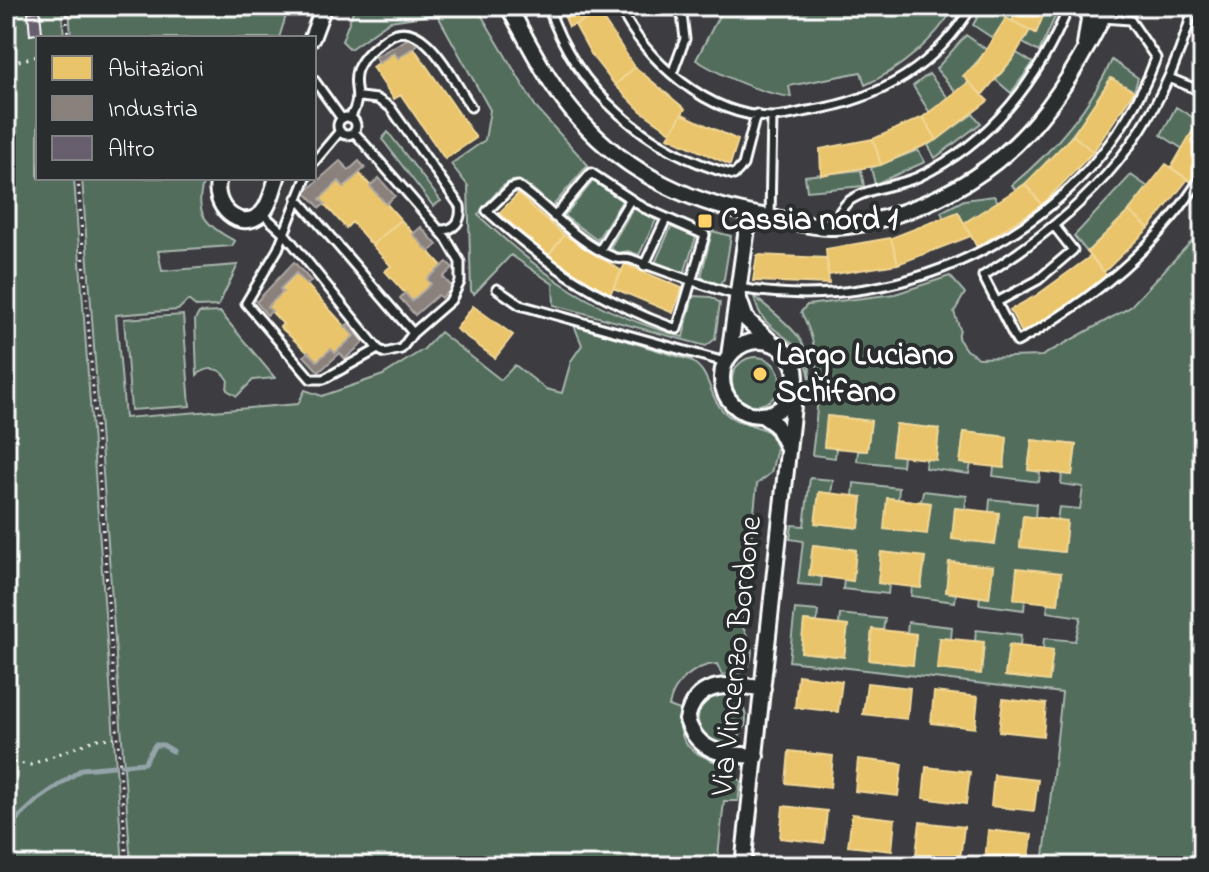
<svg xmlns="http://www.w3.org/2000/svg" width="1209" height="872" viewBox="0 0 1209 872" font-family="'Indie Flower',sans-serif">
<rect width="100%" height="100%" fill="#3c3c41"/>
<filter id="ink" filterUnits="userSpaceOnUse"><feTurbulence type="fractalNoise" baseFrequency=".0125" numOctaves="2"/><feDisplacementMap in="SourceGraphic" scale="16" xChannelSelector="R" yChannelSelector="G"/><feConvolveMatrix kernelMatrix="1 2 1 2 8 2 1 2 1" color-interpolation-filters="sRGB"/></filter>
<g filter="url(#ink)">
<path fill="#536d5c" stroke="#a9b6ae" stroke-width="2" d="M6 6H62L64 38H38V178H74L123 866H6Z
M69 6H289L279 38H71Z
M355 6H476L537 109 588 165 552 207C513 168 511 174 478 215 545 278 593 312 683 337L693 296 711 297 720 303 715 339 706 346 554 305 553 284 511 255 474 294 471 291 468 186 451 164 485 140 490 110 437 14 390 21 350 49 342 41Z
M724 6H955C935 40 901 69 865 85L861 72 789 86 791 97C756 92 726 78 696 60Z
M984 6H1018L1012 21 994 39 973 25Z
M1047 6H1060L1039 52 1023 43 1030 30 1036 33Z
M966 35 987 50 964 77 969 82 957 93 936 69Z
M1017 53 1033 63 1011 93 996 80Z
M1112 60 1138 78 1134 91 1110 79C1085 121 1056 161 1016 191L1012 185C1053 151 1089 109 1112 60Z
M929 74 949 99 930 113 913 86Z
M1176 107 1199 121 1183 149 1161 135Z
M973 114 981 123 935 158 928 145Z
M388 132 441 201 433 206 382 139Z
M918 150 925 162 875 184 871 168Z
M861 170 864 186 807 191 805 176Z
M1131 175 1148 187 1127 213 1087 252 1074 236Z
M82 178H205C192 213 206 226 235 241L232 246 158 251 162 271 238 265 218 306 197 307 188 300 178 310 116 315 125 418 298 404 305 390 322 396 383 375 424 349 440 332 501 380 515 365 546 389 562 393 571 361 582 345 574 325 690 360C712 373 707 394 723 411 737 425 753 423 769 432L777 448 771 473 757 484 742 626C752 643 757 656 744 672L722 675 717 664C694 665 673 683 669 706L680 710C674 767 722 750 741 782L738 801H724L717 866H131Z
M593 181 622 201 597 240 564 216Z
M994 196 999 203 964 223 958 212 944 219 941 212 964 200Z
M633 208 656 220 639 255 628 251 617 253 610 248Z
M671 227 696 237 684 274 655 263Z
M1203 229V866H1043L1062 693 789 661 795 609 818 611 817 622 804 621 801 652 844 657 847 626 839 625 840 614 885 619 883 630H872L869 660 912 665 916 635 907 633 908 622 952 627 951 639 940 638 981 673 984 643 975 641 976 630 1021 635 1020 646 1009 645 1005 676 1049 681 1052 650 1043 649 1044 638 1075 641 1081 617 1047 612 1048 603 1058 604 1061 574 1018 569 1014 599 1025 600 1024 610 979 604 980 596 989 597 993 567 949 562 946 592 956 594 955 602 911 596 912 587 921 588 925 558 881 552 878 583 889 584 888 594 843 589 844 579 853 580 856 550 813 545 810 575 822 577 821 586 798 584 803 541 790 539 792 525 804 526 810 478 833 480 831 494 819 493 816 523 858 528 862 498 853 496 854 483 899 488 898 499 887 498 931 503 921 502 923 491 967 496 965 509 955 508 952 538 995 544 999 513 989 512 990 499 1036 504 1035 518 1023 516 1020 547 1063 552 1067 522 1057 520 1059 507 1080 509 1083 487 1061 484 1062 474 1072 475 1076 445 1032 440 1028 470 1040 472 1039 482 993 476 994 467 1004 468 1007 437 964 432 960 463 971 464 969 474 925 468 926 459H936L939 429 896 424 892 454 903 456 902 466 857 461 858 451H867L871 421 828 416 824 446 836 448 835 458 812 455C818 404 826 359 801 312L807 305 895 294 950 276 965 293 954 312 960 329 958 338 966 350 979 358 1042 356 1129 308Z
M712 231 731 236 724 279 719 285 701 277Z
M754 296C783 321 813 338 810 379 802 328 762 340 754 296Z
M220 312 275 378 253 380 237 396 227 390 228 379C220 367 208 366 197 375L195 320 199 313Z
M183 315 190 406 131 410 124 319Z
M732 381a24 24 0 1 1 48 0a24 24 0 1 1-48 0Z
M698 719a24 24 0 1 1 48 0a24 24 0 1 1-48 0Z"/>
<path fill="#e9c46a" stroke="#f0d697" stroke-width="2" d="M560 6H589L593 16 569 27Z
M1018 6H1047L1036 33 1012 21Z
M599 13 635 67 615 85 592 56 575 25Z
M1006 18 1030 30 1012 60 982 95 963 76 978 62Z
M414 48 476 138 445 159 401 95 394 99 372 67 394 52 398 58Z
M635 67 685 109 671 132 641 111 615 85Z
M1111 78 1134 91 1093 152 1073 135Z
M969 82 988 101 937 140 923 117Z
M1203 113V167L1193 183 1171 168Z
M682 114 738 140 730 165 668 137Z
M923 117 937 140 881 165 873 139Z
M1073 135 1093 152 1042 205 1025 184Z
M873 139 881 165 821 175 820 149Z
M1166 164 1188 179 1149 228 1129 211Z
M359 173 401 220 372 245 352 222 346 228 320 199 339 181 344 187Z
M1025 184 1042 205 977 247 964 223Z
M518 194 564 235 548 256 499 213Z
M1129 211 1149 228 1104 272 1087 252Z
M958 212 971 236 898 264 891 238Z
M401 220 442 266 427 279 431 284 412 301 385 271 391 266 372 245Z
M564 235 622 271 610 294 548 256Z
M891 238 898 264 828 275 826 249Z
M757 255 827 258 829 284 753 281Z
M1091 256 1108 277 1051 318 1022 333 1010 310 1037 295Z
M625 264 682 288 673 313 613 288Z
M296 273 354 336 335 353 331 349 317 361 280 327 283 324 267 307Z
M473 306 513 335 495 358 456 329Z
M827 416 871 421 867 451 824 447Z
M896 424 939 429 936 460 892 455Z
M964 432 1007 437 1004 468 960 463Z
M1032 440 1076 445 1072 475 1028 470Z
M819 492 862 497 859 528 815 523Z
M887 498 931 503 927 534 884 529Z
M955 508 999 513 995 544 952 539Z
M1023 516 1067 521 1064 552 1020 547Z
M813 545 856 550 853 581 809 575Z
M881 552 925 557 921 588 878 583Z
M949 562 993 566 989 598 946 592Z
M1017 568 1061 573 1058 604 1014 599Z
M804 621 848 626 844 657 801 652Z
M872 629 916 634 913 665 869 660Z
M940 638 984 642 981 674 937 669Z
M1009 645 1053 650 1049 681 1005 676Z
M798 675 842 681 838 712 795 707Z
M867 683 910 688 907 719 863 714Z
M934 692 978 697 975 728 931 723Z
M1003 699 1046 704 1043 736 999 731Z
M789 751 833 756 830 788 786 783Z
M858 759 902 764 898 796 855 791Z
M926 767 970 772 966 804 923 798Z
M994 775 1038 780 1034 811 991 806Z
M783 806 827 811 824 843 780 838Z
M852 814 895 819 892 851 848 846Z
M920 822 964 827 960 859 916 854Z
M988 830 1032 835 1028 866 985 861Z"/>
<path fill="#8a817c" stroke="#ada7a3" stroke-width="2" d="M411 37 417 45 398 58 394 52 379 63 375 57Z
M340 161 349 170 359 161 365 168 344 187 339 181 320 199 325 204 320 208 305 192Z
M379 178 395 196 386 204 370 186Z
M421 227 437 245 429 252 413 234Z
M294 262 311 281 307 285 296 273 280 289 283 292 267 307 272 311 267 315 256 302Z
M447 262 453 268 443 277 453 288 441 298 438 295 415 315 400 298 405 293 412 301 431 284 427 279Z
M348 324 364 342 345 359 340 353 319 372 304 356 308 352 317 361 331 349 335 353 354 336 345 326Z"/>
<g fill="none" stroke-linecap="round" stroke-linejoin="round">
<path stroke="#94a4a9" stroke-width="5" d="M121 765 144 763 155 745H163L173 751
M6 829 39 799 82 769 114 766"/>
</g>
<path fill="#675e6e" stroke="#fff" stroke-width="2" d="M40 11 42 33 30 35 28 12Z"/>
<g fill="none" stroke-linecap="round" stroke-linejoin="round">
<g stroke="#fff" stroke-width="13">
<path id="service" d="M548 6C576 92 649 152 734 175L743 165 756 114
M619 6C645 61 708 116 772 117 783 117 797 113 808 111 879 100 935 68 972 6
M1194 6C1160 133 1092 207 983 276L1017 342C1091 301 1158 248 1203 174
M672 74 685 39 681 6
M1169 78 1196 89 1203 72
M314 80 342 119
M360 97 377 99 390 107 460 206C462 221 455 231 439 230
M338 126a9 9 0 1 1 18 0a9 9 0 1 1-18 0Z
M350 118C364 94 351 88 357 70 363 56 374 47 386 38 424 12 452 80 471 107
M314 162 340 131
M306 178 278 249 246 303 311 379H324L378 349
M297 198 413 333 451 300 460 282V262L446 238 354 132
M262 213 285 234 378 349 385 353 401 349 413 333
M554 217 591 173 644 208 705 235 677 329C599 301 548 266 487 211L511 188 518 186C550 208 575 242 613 257 618 260 625 257 631 259 666 272 701 285 737 295
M770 217 772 117
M830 226C836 219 842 206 849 201 867 188 898 186 918 177 991 143 1040 78 1069 6
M600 250 630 200
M644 266 666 219
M739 288C910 319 1094 225 1156 58L1130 20 1103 18
M497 289 520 305 725 362
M997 302 1038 280 1073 250 1055 227"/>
</g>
<g stroke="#fff" stroke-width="20">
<path id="minor" d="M508 6C530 45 549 86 579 119 628 175 697 206 769 217 789 220 809 227 829 227 854 228 883 219 906 211 1010 174 1062 102 1108 6
M312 38 324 6
M1085 45 1091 6
M219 178C210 205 240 234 262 213 270 205 273 189 277 178
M739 299 746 319 771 342
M722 378a37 37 0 1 1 74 0a37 37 0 1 1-74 0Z
M729 356 749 214
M762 415 776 425 788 448
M756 756C723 754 699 754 687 720 695 679 730 685 763 688
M743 866 795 387"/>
</g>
<path stroke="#fff" stroke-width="3" stroke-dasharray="2 6" stroke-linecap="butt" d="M66 6 68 38
M6 71 19 61 38 56
M78 178 127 866
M6 761 30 765 97 739 115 738"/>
<use href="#service" stroke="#2a2d2e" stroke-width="7"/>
<use href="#minor" stroke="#2a2d2e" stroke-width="14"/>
</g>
</g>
<g fill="#ffd166" stroke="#2a2d2e" stroke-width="3">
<rect x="697" y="213" width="16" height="16" rx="4"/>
<circle cx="760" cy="374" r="8"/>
</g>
<g text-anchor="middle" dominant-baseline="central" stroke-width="8" stroke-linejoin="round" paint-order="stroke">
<g font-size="32" font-weight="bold" fill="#fff" stroke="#2a2d2e" text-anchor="start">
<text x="721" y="221">Cassia nord 1</text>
<text x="776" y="356">Largo Luciano<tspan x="776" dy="37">Schifano</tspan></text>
</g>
<g font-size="32" fill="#fff" stroke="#2a2d2e">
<text transform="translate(738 656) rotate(-84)">Via Vincenzo Bordone</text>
</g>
</g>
<rect width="1209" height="872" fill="none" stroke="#2a2d2e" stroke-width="32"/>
<rect x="16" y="16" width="1177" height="840" fill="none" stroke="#fff" stroke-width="3" filter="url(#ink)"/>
<rect x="36" y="36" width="280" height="144" fill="#2a2d2e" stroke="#7f8182" stroke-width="2"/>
<rect x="52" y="56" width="40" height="24" fill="#e9c46a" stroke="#7f8182" stroke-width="2"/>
<text x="108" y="76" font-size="24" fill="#ffffff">Abitazioni</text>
<rect x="52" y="96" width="40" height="24" fill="#8a817c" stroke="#7f8182" stroke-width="2"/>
<text x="108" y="116" font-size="24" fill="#ffffff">Industria</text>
<rect x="52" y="136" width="40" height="24" fill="#675e6e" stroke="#7f8182" stroke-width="2"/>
<text x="108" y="156" font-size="24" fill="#ffffff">Altro</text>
</svg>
